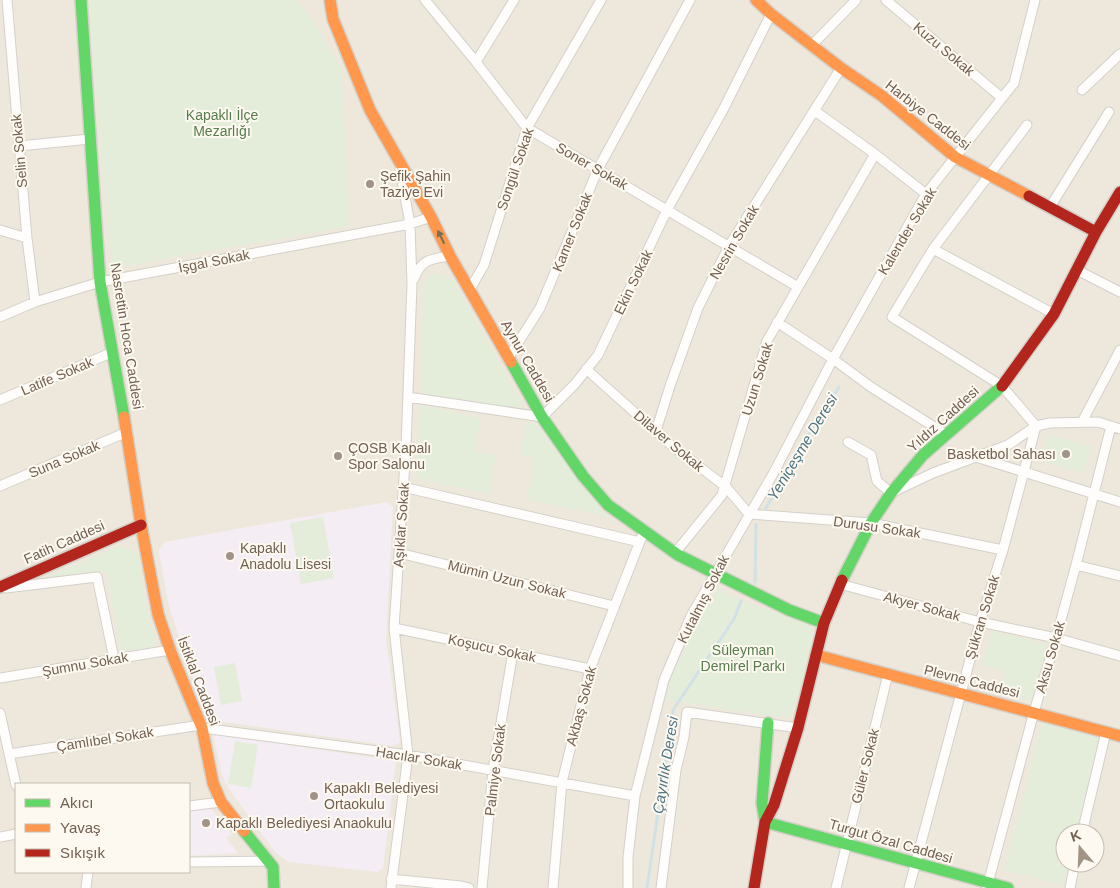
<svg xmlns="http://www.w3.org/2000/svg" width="1120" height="888" viewBox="0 0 1120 888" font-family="Arial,sans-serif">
<rect width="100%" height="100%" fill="#f6f4ee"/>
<path fill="#eee8dc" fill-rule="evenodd" d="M0 0H1120V888H0ZM16 784H189V872H16ZM1065 833H1095V863H1065Z"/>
<path fill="#f4edf3" d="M387 502 393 507 386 639 400 742 394 746 210 720 186 660 168 602 159 550 165 542Z
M213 734 396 761 383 868 378 872 289 862 276 853 229 789 222 775Z
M208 807 213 811 232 834 226 838 238 853 189 856V810Z"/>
<path fill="#e3edda" d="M88 0H296L305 9 341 68 350 226 112 268Z
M433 274 442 275 454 280 525 410 421 393 423 288 425 281Z
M419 405 480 418 476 452 496 455 489 494 417 478Z
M524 423H536L582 484 609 517 526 499 535 458 521 455Z
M1048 435 1091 446 1084 473 1041 461Z
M323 517 334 578 301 584 290 523Z
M119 546 138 553 145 602 157 642 154 647 126 651 120 649 107 572 42 582V579Z
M716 589 741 601 809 624 815 633 793 714 785 718 663 699 668 683Z
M992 631 1047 644 1032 701 998 693 1005 670 982 665Z
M235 663 242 701 221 705 214 667Z
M1043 720 1102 735 1077 833H1065V863H1069L1063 885 1004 870Z
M235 741 258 745 251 788 228 784Z"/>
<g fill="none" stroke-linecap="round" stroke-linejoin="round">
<path stroke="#d0e2e6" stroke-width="3" d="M766 508 803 443 839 387
M755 582 756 524
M647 888 673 710 734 619 741 601"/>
<g stroke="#d4d0c9" stroke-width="11">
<path id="street" d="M7 0 27 238 35 302
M425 0 476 62 527 128 798 287
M886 0 1002 98
M812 45 856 0
M476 62 514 0
M1082 90 1120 54
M815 111 875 154 926 194
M19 146 90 139
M1050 207 1109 112
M0 230 27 238
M933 249 1054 314
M1077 270 1120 292
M414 279C421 259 431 259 450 256
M470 289 484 265 527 128 601 0
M0 317 35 302 100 282 410 224 431 217
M777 322 833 359 871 387 947 435
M509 357 540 308 598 169 690 0
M586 369 671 445 726 487 749 514 871 523 1003 550
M408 397 542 417 575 384 598 355 667 210 723 110 771 14
M0 400 113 352
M1082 422 1120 350
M656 431 670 386 698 308 729 246 841 68
M848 442 871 455 877 481 891 493 933 473 1008 445 1036 426 1050 423 1098 422 1120 429
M976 457 1120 502
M0 486 127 432
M403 487 640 542
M399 553 614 606
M675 553 722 495 767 341 875 154
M1076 565 1120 576
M840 584 980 622 1056 638 1120 656
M6 588 97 577 114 659
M394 628 590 669
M0 678 170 650
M0 713 16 785
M202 728 408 755 635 796
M9 754 201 725
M189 806 221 802
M1082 833 1106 732
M0 837 16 834
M189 862 268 861
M391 879 461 886 469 888
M987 887 1034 712 1056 638 1076 565 1111 426
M86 888 88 872
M391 888 408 755 394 628 406 447 412 284 410 224 400 169
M482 888 493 770 513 652
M553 888 562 782 590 669 644 531
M628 888V857L635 796 664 680 691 616 773 474 833 359 926 194 1014 83 1035 0
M661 888 676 770 684 737 687 712 798 728
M836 888 888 674
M909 888 980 622 1003 550 1036 426 1002 386 892 317 933 249 1027 125
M1070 888 1075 863"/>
</g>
<g stroke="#d4d0c9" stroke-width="14">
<path id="fast" d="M81 0 100 282 124 417
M511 362 542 417 583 476 608 505 678 555 789 610 824 623
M842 580 871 523 891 493 923 455 1002 386
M768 723 762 803 765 822 1008 888
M244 831 273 867 274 888"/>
</g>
<g stroke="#d4d0c9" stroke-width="14">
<path id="slow" d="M330 0 333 19 370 110 431 217 450 256 511 362
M756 0 771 14 841 68 882 96 955 157 1029 196
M124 417 141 525 158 614 170 650 202 728 213 783 221 802 244 831
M816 655 1120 736"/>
</g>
<g stroke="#d4d0c9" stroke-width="14">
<path id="jam" d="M1029 196 1096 232
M1002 386 1054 314 1096 232 1120 192
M0 587 141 525
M754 888 765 822 774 805 798 728 824 623 842 580"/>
</g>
<use href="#street" stroke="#fefdfc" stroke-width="9"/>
<use href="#fast" stroke="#63d668" stroke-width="11"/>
<use href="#slow" stroke="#ff974d" stroke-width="11"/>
<use href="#jam" stroke="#b3261e" stroke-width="11"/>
</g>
<defs><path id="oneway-solid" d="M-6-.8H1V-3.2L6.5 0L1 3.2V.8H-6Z" transform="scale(1.25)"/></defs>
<use fill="#717254" href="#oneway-solid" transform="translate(441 237) rotate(-116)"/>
<g fill="#a19487" stroke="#fdf9f1" stroke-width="2">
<circle cx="370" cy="184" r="5"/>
<circle cx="1066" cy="454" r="5"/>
<circle cx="338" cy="456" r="5"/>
<circle cx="230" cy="556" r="5"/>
<circle cx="314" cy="796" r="5"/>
<circle cx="206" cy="823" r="5"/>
</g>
<g text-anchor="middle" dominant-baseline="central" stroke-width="4" stroke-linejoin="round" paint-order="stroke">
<g font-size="14" fill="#736050" stroke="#fdf9f1">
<text transform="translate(944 49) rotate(40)">Kuzu Sokak</text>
<text transform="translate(928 115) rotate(38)">Harbiye Caddesi</text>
<text transform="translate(19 151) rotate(-95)">Selin Sokak</text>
<text transform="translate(592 166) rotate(30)">Soner Sokak</text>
<text transform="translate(515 169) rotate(-71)">Songül Sokak</text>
<text transform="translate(907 231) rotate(-59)">Kalender Sokak</text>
<text transform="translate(572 232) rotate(-68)">Kamer Sokak</text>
<text transform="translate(734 242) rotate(-60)">Nesrin Sokak</text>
<text transform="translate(214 261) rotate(-11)">İşgal Sokak</text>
<text transform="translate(633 282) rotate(-64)">Ekin Sokak</text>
<text transform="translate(127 336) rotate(81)">Nasrettin Hoca Caddesi</text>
<text transform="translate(528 361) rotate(60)">Aynur Caddesi</text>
<text transform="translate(57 376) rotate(-23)">Latife Sokak</text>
<text transform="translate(757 379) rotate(-73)">Uzun Sokak</text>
<text transform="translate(943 419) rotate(-42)">Yıldız Caddesi</text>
<text transform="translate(669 441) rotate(40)">Dilaver Sokak</text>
<text transform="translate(64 459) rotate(-23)">Suna Sokak</text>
<text transform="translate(401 525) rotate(-86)">Aşıklar Sokak</text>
<text transform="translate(877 527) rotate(8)">Durusu Sokak</text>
<text transform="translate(64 542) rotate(-24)">Fatih Caddesi</text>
<text transform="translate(507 579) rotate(14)">Mümin Uzun Sokak</text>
<text transform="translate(703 599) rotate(-63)">Kutalmış Sokak</text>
<text transform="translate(922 606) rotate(15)">Akyer Sokak</text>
<text transform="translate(982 617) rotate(-73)">Şükran Sokak</text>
<text transform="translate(492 648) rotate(12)">Koşucu Sokak</text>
<text transform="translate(1050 657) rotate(-74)">Aksu Sokak</text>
<text transform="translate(85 664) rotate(-10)">Şumnu Sokak</text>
<text transform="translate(199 681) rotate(69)">İstiklal Caddesi</text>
<text transform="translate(972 681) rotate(14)">Plevne Caddesi</text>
<text transform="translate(581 706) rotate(-75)">Akbaş Sokak</text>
<text transform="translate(105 739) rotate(-9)">Çamlıbel Sokak</text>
<text transform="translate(419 758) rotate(9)">Hacılar Sokak</text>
<text transform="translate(865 766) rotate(-76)">Güler Sokak</text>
<text transform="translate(495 770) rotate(-83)">Palmiye Sokak</text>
<text transform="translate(891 841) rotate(16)">Turgut Özal Caddesi</text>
</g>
<g font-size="14" fill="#567d4c" stroke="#fdf9f1">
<text x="222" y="115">Kapaklı İlçe<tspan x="222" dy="16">Mezarlığı</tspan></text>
<text x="743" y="650">Süleyman<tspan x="743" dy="16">Demirel Parkı</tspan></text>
</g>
<g font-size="14" fill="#736050" stroke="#fdf9f1" text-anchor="start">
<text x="380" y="176">Şefik Şahin<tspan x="380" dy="16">Taziye Evi</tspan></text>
<text x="348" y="448">ÇOSB Kapalı<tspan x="348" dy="16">Spor Salonu</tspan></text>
<text x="1056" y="454" text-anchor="end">Basketbol Sahası</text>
<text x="240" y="548">Kapaklı<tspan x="240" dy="16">Anadolu Lisesi</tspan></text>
<text x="324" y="788">Kapaklı Belediyesi<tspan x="324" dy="16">Ortaokulu</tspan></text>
<text x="216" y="823">Kapaklı Belediyesi Anaokulu</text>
</g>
<g font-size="15" font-style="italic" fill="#4c7584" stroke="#fdf9f1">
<text transform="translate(802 447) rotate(-59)">Yeniçeşme Deresi</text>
<text transform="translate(665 765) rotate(-81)">Çayırlık Deresi</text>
</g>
</g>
<rect x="15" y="783" width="175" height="90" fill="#fdf9f1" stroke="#c6bcb1"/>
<rect x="25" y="799" width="25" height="8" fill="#63d668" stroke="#c6bcb1"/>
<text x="60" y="808" font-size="15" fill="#736050">Akıcı</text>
<rect x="25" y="824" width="25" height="8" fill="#ff974d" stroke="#c6bcb1"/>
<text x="60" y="833" font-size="15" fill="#736050">Yavaş</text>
<rect x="25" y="849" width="25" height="8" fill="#b3261e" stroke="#c6bcb1"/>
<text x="60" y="858" font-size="15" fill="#736050">Sıkışık</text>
<g transform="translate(1080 848) rotate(341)"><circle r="24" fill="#fdf9f1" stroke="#c6bcb1"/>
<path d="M0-4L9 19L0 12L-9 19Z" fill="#a19487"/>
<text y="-8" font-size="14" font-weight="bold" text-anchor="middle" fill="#736050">K</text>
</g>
</svg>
